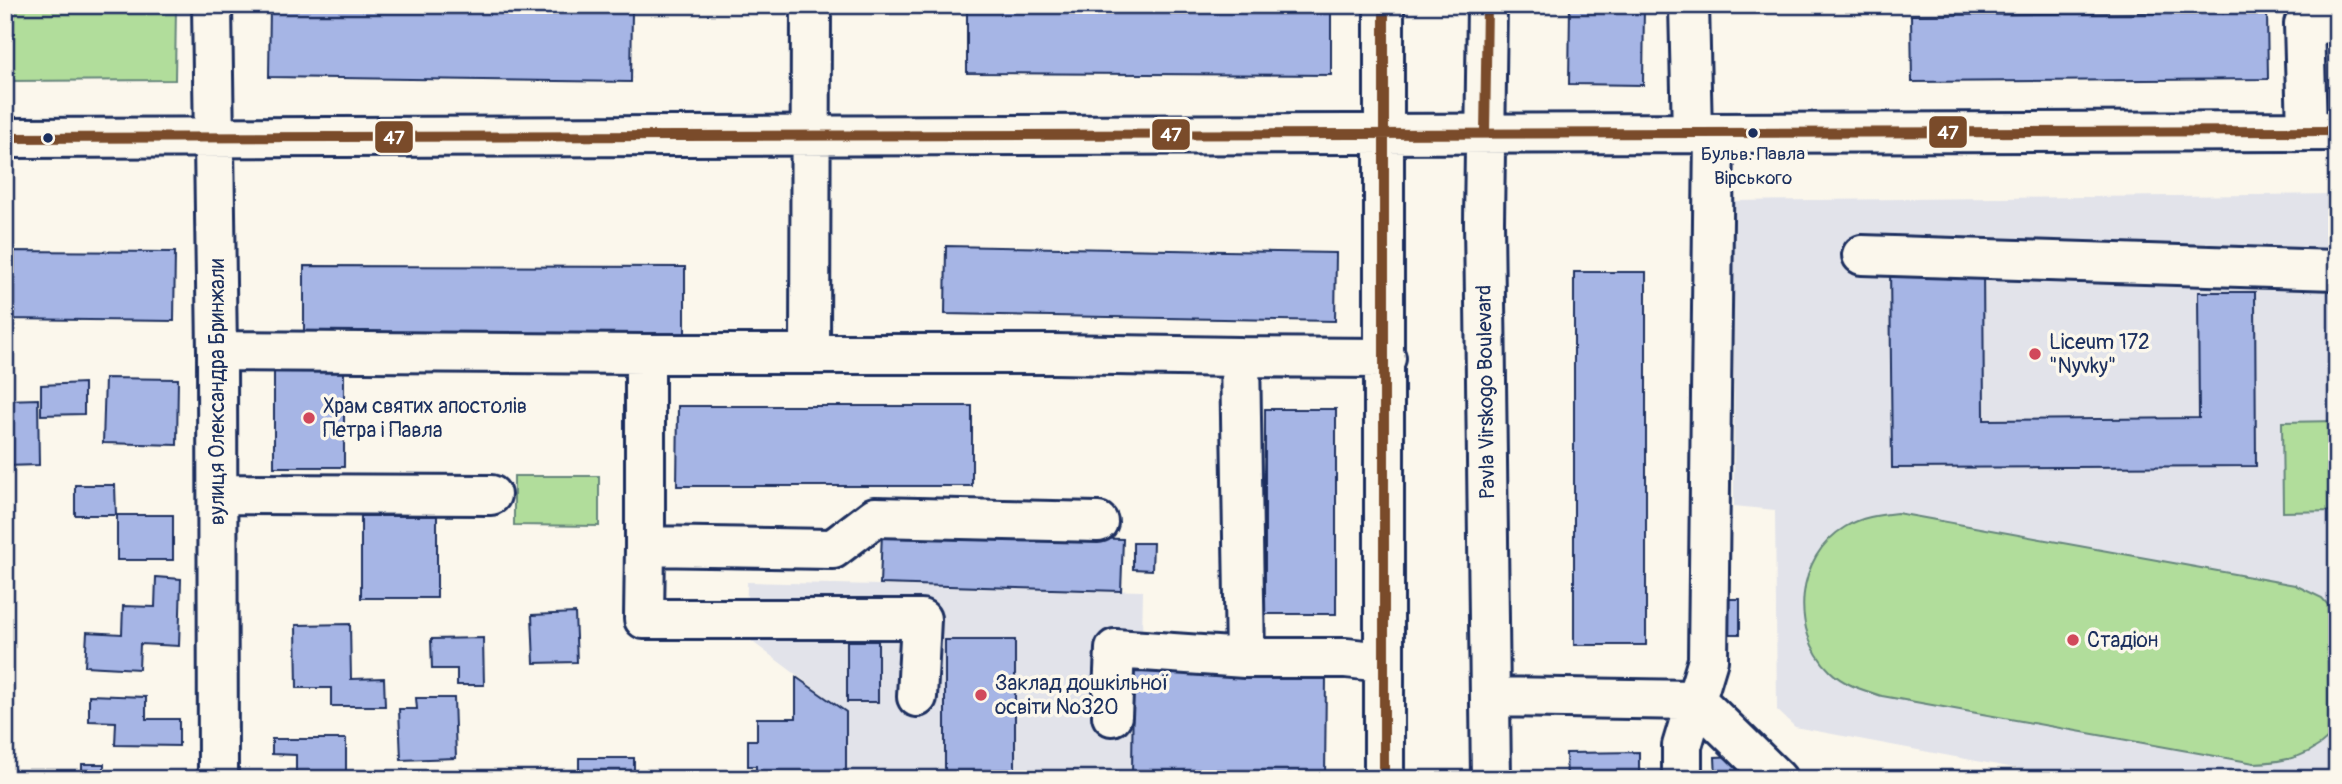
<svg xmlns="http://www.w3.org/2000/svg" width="2342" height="784" viewBox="0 0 2342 784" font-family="Pangolin,sans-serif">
<rect width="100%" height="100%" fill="#fbf7ec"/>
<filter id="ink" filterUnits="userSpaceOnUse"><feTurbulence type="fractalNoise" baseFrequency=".0143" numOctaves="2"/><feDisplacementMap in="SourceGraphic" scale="14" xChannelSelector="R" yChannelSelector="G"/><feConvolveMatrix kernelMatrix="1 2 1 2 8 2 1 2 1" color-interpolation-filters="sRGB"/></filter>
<g filter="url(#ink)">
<path fill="#e2e3ea" d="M2337 194V779H2073L1795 727 1777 710 1775 510 1734 506V201Z
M747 582 1143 591 1139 779H846V712L746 637Z"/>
<path fill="#b1dd9b" stroke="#66867c" stroke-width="2" d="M5 5H176L175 80 5 81Z
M2337 421V511L2283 512 2282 422Z
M514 476H599V526L514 525Z
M1897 513 2295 585 2322 598 2337 615V728C2316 756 2286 762 2254 763L1882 696C1863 690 1844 685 1830 671 1789 631 1796 556 1845 527 1862 517 1878 515 1897 513Z"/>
<path fill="#a6b5e5" stroke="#1b2f5e" stroke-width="2" d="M270 5 632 10 631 82 269 77Z
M967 5H1331V75L967 73Z
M1570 5H1644L1643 85 1569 84Z
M2267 12 2268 79 1912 82 1911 15Z
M946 246 1336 253 1335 321 945 314Z
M5 251 175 252 174 321 5 319Z
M1983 264 1984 420 2199 418 2198 292H2255L2256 466 1892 468 1890 265Z
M304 266 685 267V337L304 336Z
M1574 272H1646V645H1574Z
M274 368H344V467H274Z
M105 378 178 379 177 445 103 443Z
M84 383V414L41 415V385Z
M38 399 39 465 5 466V400Z
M678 406H972V486H677Z
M1265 409H1336V614H1265Z
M75 485H115L116 515H75Z
M117 515H173V560H117Z
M361 516H437V598H361Z
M882 532 1123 539 1121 591 880 584Z
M1133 543H1153L1152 570 1133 569Z
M156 577 181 579 179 646 140 644 139 669 85 666 87 632 122 634 123 606 155 607Z
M1722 599H1740V634H1722Z
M575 613 577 662 534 663 532 615Z
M350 624 351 679 384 678 385 706H331V688H297L296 625Z
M483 638 484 685H457V669H432L431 639Z
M945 640H1015V779H945Z
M847 641H878V702H847Z
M1133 672 1326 675 1325 779H1132Z
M796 677 846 712V779H756V766H748V740H757V718H796Z
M89 695 146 697V719H179V746L115 745 116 722 89 721Z
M416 698H454L456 758 401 760 399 709H417Z
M272 739H346V779H296V755L272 754Z
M1639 752V779H1567L1566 753Z
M1736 756 1737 779H1716L1715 757Z
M579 758H634V772H653V779H579Z
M82 764H104V779H82Z"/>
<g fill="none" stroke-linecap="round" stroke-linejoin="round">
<g stroke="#1b2f5e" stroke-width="44">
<path id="minor" d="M212 5 217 351 218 779
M1487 5 1484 221 1491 779
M1689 5 1692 133
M2307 131 2304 24H2322V5
M5 138 2337 131
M1862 255 2337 270
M217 351 645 354V546L833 549 875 517 1098 522
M645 354H1053L1240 357
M810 354 811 5
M218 494 491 495
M645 546 644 619H921L917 697
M1383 662 1346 658H1245L1240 357 1386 358
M1491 697 1696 700 1777 779
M1112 716 1115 649 1245 658
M1384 779V5
M1682 779V746L1708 660 1714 133"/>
</g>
<use href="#minor" stroke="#fbf7ec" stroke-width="38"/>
<g stroke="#fbf7ec" stroke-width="16">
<path id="bus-1" d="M1384 5V779
M1485 133 1487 5
M5 138 2337 131"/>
</g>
<use href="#bus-1" stroke="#7a4b2a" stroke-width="10"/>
</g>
</g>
<g fill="#1b2f5e" stroke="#fbf7ec" stroke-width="2.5">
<circle cx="1753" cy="133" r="6"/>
<circle cx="48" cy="138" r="6"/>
</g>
<g fill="#d1495b" stroke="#fbf7ec" stroke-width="2.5">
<circle cx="2035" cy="354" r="7"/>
<circle cx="309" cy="418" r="7"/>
<circle cx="2073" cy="640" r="7"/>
<circle cx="981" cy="695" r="7"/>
</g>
<g text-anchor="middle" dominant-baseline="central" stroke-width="7" stroke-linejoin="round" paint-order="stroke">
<g font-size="19" fill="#1b2f5e" stroke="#fbf7ec">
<text x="1753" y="154">Бульв. Павла<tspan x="1753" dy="24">Вірського</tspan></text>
</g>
<g font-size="21" fill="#1b2f5e" stroke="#fbf7ec" text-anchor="start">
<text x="2049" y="342">Liceum 172<tspan x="2049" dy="24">"Nyvky"</tspan></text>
<text x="323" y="406">Храм святих апостолів<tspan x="323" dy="24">Петра і Павла</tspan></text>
<text x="2087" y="640">Стадіон</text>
<text x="995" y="683">Заклад дошкільної<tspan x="995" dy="24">освіти №320</tspan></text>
</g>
<g font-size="21" fill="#1b2f5e" stroke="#fbf7ec">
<text transform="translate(217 392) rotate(-90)">вулиця Олександра Бринжали</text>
<text transform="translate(1486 392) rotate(-91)">Pavla Virskogo Boulevard</text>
</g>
</g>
<g stroke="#fbf7ec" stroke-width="2.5">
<rect x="1928" y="115" width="40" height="34" rx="7" fill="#7a4b2a"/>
<rect x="1151" y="118" width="40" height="33" rx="7" fill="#7a4b2a"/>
<rect x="374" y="120" width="40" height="34" rx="7" fill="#7a4b2a"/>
</g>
<g font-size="19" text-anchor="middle" font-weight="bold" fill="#fff">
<text x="1948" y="139">47</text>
<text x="1171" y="141">47</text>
<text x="394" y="144">47</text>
</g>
<rect width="2342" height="784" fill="none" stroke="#fbf7ec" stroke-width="28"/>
<rect x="14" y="14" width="2314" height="756" fill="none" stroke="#1b2f5e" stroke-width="2.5" filter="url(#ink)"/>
</svg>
